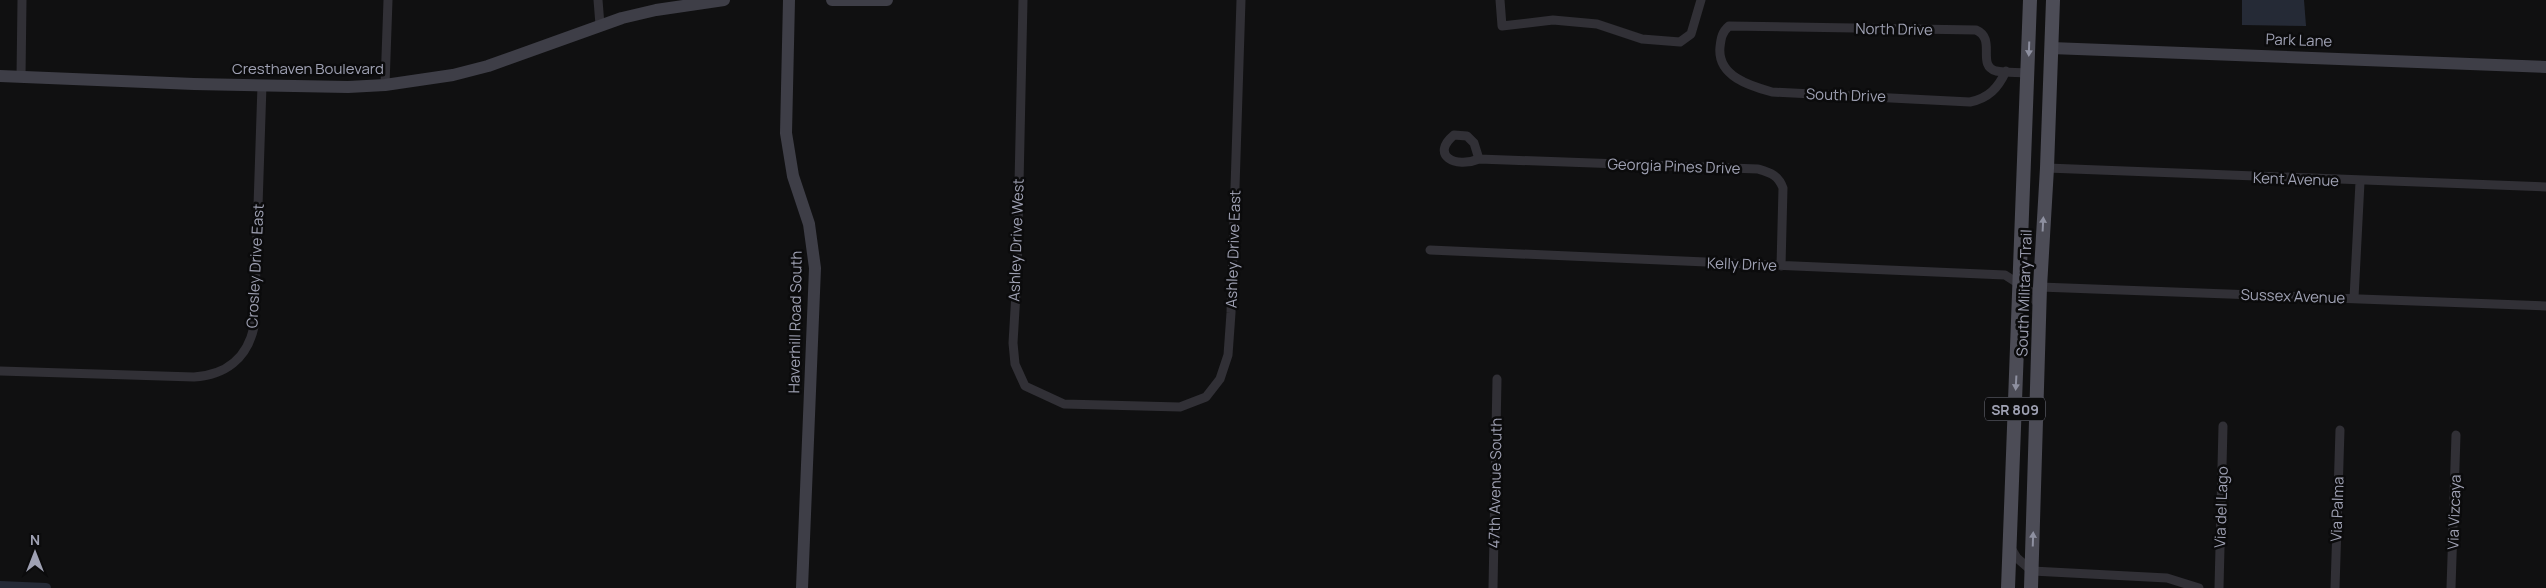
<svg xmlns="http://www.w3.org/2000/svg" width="2546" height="588" viewBox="0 0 2546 588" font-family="Manrope,sans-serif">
<rect width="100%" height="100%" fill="#101011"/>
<path fill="#252a36" d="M2242 0H2304L2306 26 2242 25Z"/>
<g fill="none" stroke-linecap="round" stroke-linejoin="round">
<path stroke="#252a36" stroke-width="10" d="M0 586 46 588"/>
<path stroke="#313036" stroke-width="9" d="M598 0 600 25
M1023 0 1017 276 1013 343 1015 364 1025 386 1064 404 1180 407 1206 397 1220 379 1228 355 1231 313 1241 0
M1500 0 1502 26 1553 20 1597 24 1642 39 1680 42 1691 34 1701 0
M2006 71C1998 88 1989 98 1970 102L1772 92C1750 86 1717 76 1720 47 1721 38 1722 32 1729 26L1976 30C1997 39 1976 65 1996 71 2006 73 2018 72 2028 73
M21 77 22 0
M385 85 388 0
M1479 159 1474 143 1467 136 1454 135C1430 155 1455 169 1479 159L1758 169C1771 173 1778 175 1783 188L1781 266
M2047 168 2546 187
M1430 250 2005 275 2030 291 2038 305
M2040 287 2546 306
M2354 298 2360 182
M0 371 194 377C225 375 247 359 254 327L262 85
M2011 548 2017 558 2032 571 2167 578 2199 588
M1493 588 1497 379
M2219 588 2223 426
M2335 588 2340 430
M2451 588 2456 435"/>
<path stroke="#3e3e47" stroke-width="12" d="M789 0 786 133 793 176 809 224 815 268 802 588
M832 0H887
M2051 48 2546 67
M0 76 194 84 348 87 385 85 453 75 488 66 622 18 656 10 724 0"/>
<path stroke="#4c4c56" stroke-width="14" d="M2008 588 2030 0
M2031 588 2040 287 2047 168 2053 0"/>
</g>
<defs><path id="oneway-solid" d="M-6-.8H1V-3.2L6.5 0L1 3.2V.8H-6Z" transform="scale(1.25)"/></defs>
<g fill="#8e90a0">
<use href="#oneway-solid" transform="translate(2029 49) rotate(92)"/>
<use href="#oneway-solid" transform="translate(2043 224) rotate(-87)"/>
<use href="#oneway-solid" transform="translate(2016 383) rotate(93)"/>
<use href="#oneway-solid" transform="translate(2033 539) rotate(-88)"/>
</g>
<g text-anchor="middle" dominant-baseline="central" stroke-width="5" stroke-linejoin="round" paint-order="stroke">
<rect fill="#0b0b0c" stroke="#737481" stroke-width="1" x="1985" y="397.5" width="60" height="23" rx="4"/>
<g font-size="14" font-weight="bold" fill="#9fa1b3">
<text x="2015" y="409">SR 809</text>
</g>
<g font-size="15" fill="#9fa1b3" stroke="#0b0b0c">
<text transform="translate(1894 29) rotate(1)">North Drive</text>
<text transform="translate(2299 40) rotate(2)">Park Lane</text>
<text x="308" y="68">Cresthaven Boulevard</text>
<text transform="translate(1846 95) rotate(2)">South Drive</text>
<text transform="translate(1674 166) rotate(2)">Georgia Pines Drive</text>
<text transform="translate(2296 179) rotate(2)">Kent Avenue</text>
<text transform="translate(1016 240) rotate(-88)">Ashley Drive West</text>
<text transform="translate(1233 249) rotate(-88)">Ashley Drive East</text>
<text transform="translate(1742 264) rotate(2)">Kelly Drive</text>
<text transform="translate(255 266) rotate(-87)">Crosley Drive East</text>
<text transform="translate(2024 293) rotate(-88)">South Military Trail</text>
<text transform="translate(2293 296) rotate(2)">Sussex Avenue</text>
<text transform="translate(795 322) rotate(-89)">Haverhill Road South</text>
<text transform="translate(1495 483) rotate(-89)">47th Avenue South</text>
<text transform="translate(2221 507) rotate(-88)">Via del Lago</text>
<text transform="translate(2337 509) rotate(-88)">Via Palma</text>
<text transform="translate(2454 512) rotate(-88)">Via Vizcaya</text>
</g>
</g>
<g transform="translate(35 553)" stroke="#0b0b0c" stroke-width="4" paint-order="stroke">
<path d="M0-4L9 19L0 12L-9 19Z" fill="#9fa1b3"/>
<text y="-8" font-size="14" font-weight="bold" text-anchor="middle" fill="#9fa1b3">N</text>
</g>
</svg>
